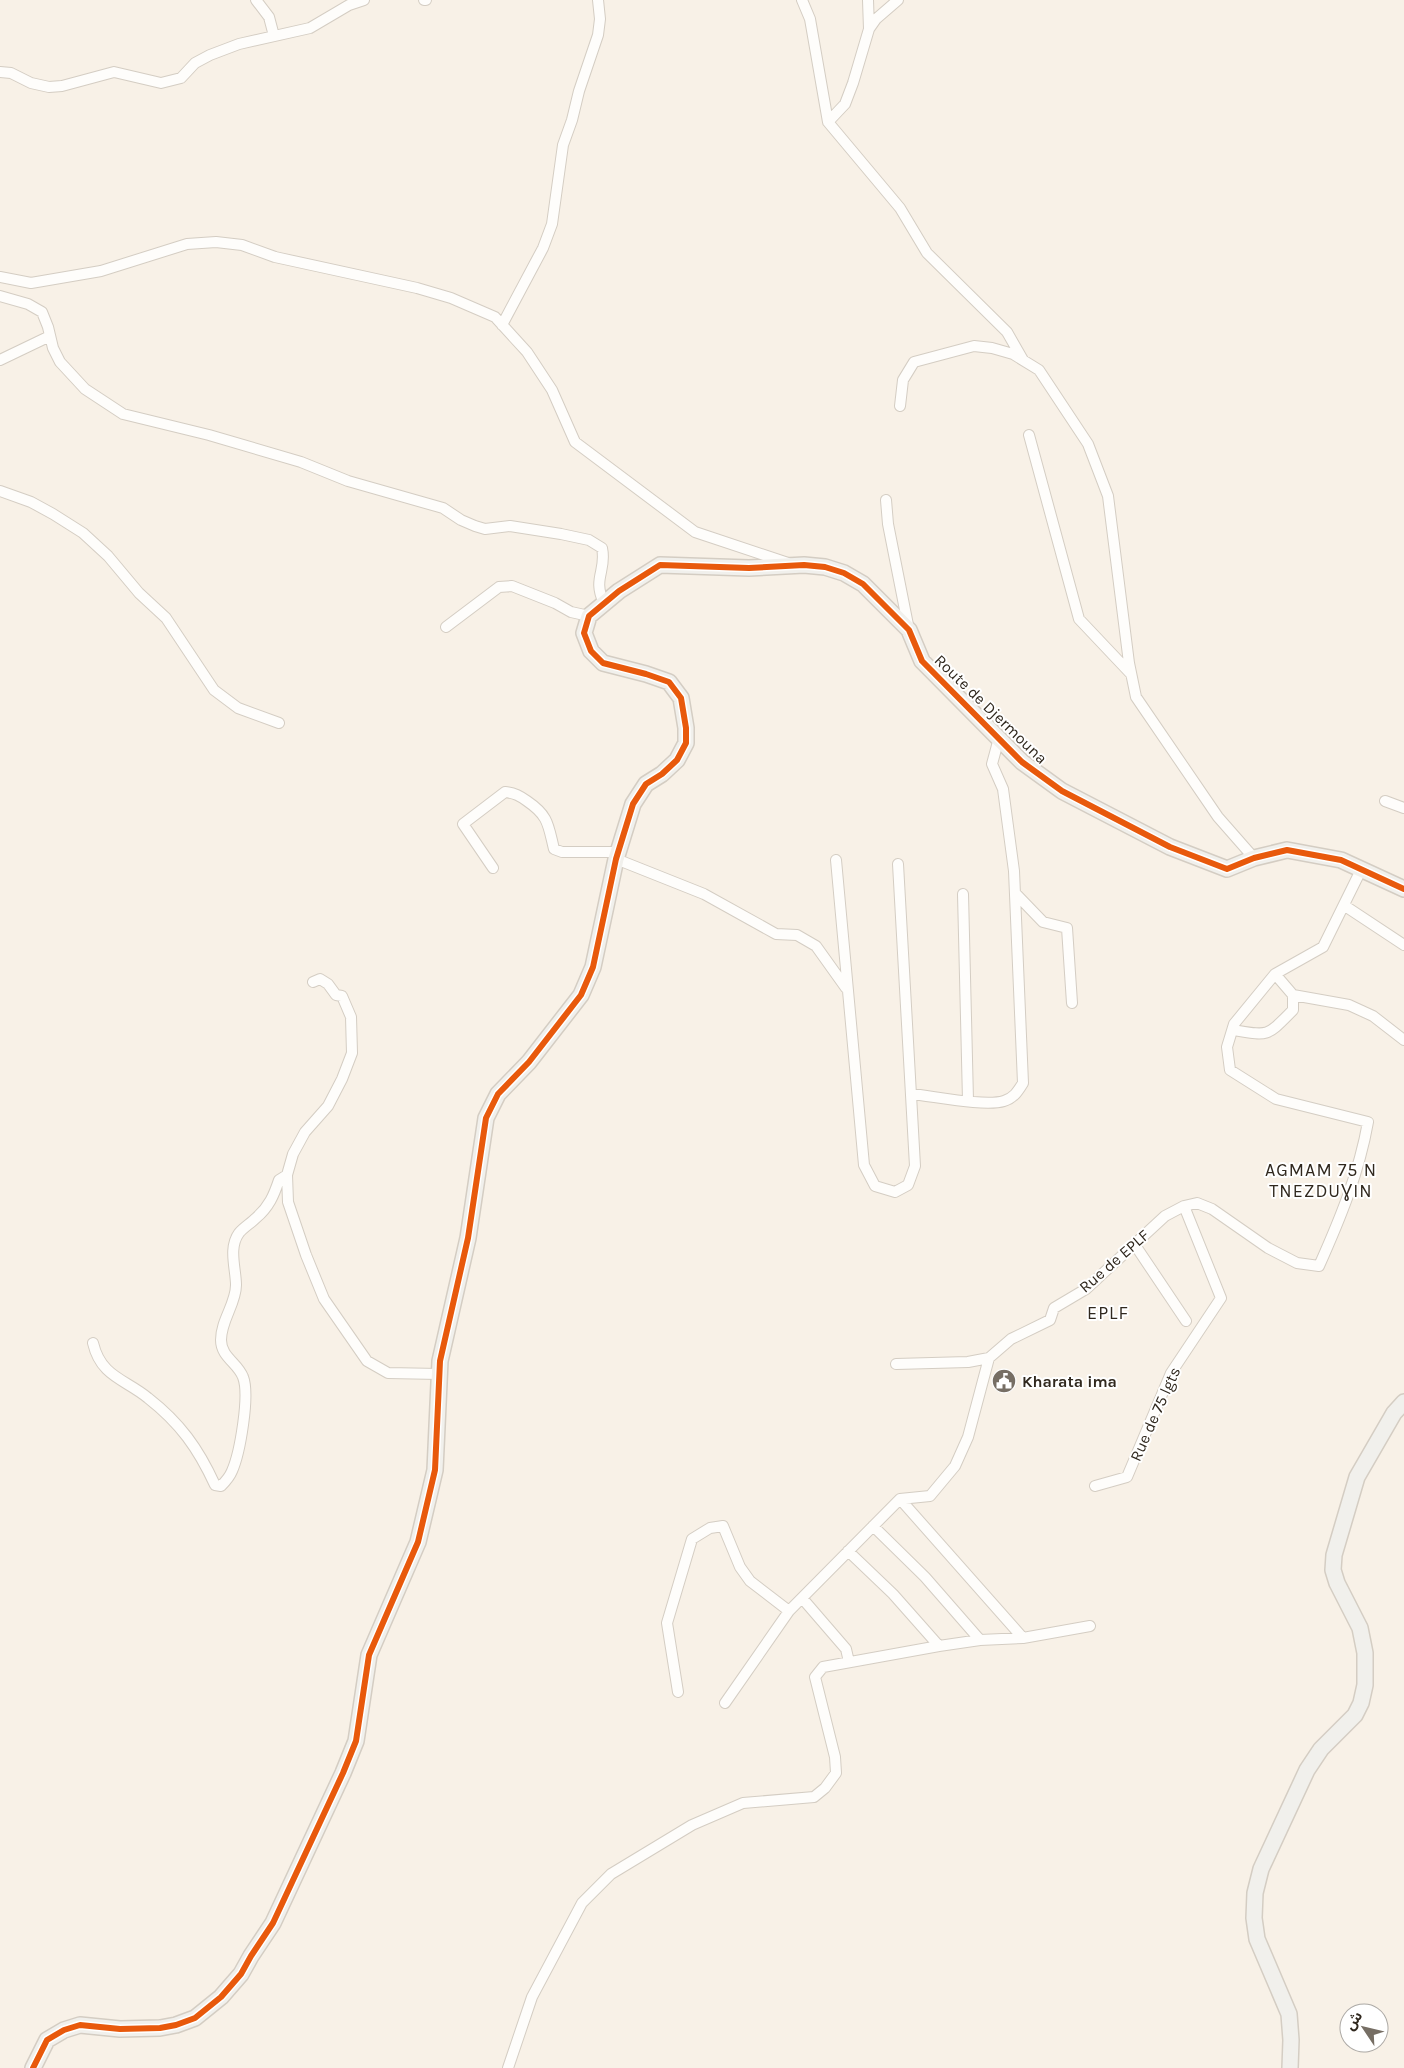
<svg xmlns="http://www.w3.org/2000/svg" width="1404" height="2068" viewBox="0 0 1404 2068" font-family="Karla,'Noto Sans Arabic',sans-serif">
<rect width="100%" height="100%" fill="#f8f1e7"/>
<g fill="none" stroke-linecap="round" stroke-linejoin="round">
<g stroke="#d4cdc3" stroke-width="12">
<path id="street" d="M256 0 269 17 274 36
M424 0H426
M802 0 810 19 828 122 900 208 927 253 1007 332 1023 360
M868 0 869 29
M0 72 11 73 31 83 49 87 62 86 114 72 161 83 181 78 195 63 210 55 239 44 310 28 349 5 364 0
M828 122 845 104 853 83 869 29 876 19 898 0
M0 277 31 283 101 271 187 244 216 242 242 245 275 257 417 288 451 298 495 317 527 352 552 390 575 442 695 532 788 563
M0 296 28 304 42 312 48 327 53 348 60 362 85 389 123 414 209 435 301 462 348 481 443 508 461 520 475 526 485 529 510 526 561 534 589 540 602 548C607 571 592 578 604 603L609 599
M502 325 543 248 552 224 563 145 572 120 579 91 598 35 600 19 598 0
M0 360 50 336
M900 406 903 380 914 362 974 346 992 348 1013 354 1039 370 1088 444 1108 496 1129 663 1136 697 1218 817 1254 858
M1029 435 1079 619 1131 674
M0 491 31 502 53 514 83 533 108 556 139 593 166 618 214 690 238 708 279 723
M886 500 888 524 909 630
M446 627 499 587 512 586 555 603 571 612 589 616
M1385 801 1404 808
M616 859 704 894 776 934 797 935 816 946 846 988
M836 860 864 1165 875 1186 895 1192 908 1185 915 1166 898 864
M493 868 463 824 505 792C515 793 520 796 527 801 549 816 548 825 554 849L562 852H619
M1015 893 1043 922 1067 928 1072 1003
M963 894 968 1100
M1345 906 1404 945
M1275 974 1293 995 1349 1005 1373 1016 1404 1040
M313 982 320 979 328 984 336 995 342 996 351 1017 352 1053 342 1079 328 1106 305 1132 293 1154 287 1175 288 1202 306 1255 324 1299 367 1361 388 1373 439 1374
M1233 1030C1270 1036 1266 1037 1293 1010V995
M911 1094C933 1096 985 1107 1004 1101 1014 1098 1018 1091 1023 1083L1014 871 1003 789 992 764 999 738
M1135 1245 1186 1321
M93 1343C101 1377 125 1379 148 1398 180 1423 198 1448 215 1485L221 1486C225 1482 230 1476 232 1471 240 1453 250 1395 243 1377 238 1363 221 1357 221 1340 221 1320 236 1304 236 1285 236 1269 228 1248 239 1233 243 1228 251 1223 256 1218 269 1207 274 1195 279 1180L287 1175
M896 1364 968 1362 989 1358 1011 1339 1050 1320 1054 1308 1086 1289 1165 1216 1184 1206
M1095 1486 1127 1477 1171 1373 1221 1298 1184 1206 1197 1203 1212 1209 1268 1248 1297 1263 1319 1266C1340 1219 1359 1173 1368 1122L1276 1099 1230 1070 1227 1047 1234 1024 1275 974 1323 947 1362 868
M900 1499 930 1496 955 1466 968 1437 989 1358
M873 1526 925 1577 980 1640
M848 1551 893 1594 939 1646
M802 1598 846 1649 849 1662
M678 1692 667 1623 692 1539 710 1528 723 1526 740 1567 750 1581 789 1611
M725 1703 789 1611 900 1499 1023 1638
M508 2068 532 1997 582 1903 611 1874 692 1825 743 1803 814 1797 825 1788 836 1773 835 1757 815 1677 823 1667 939 1646 980 1640 1023 1638 1090 1626"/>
</g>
<g stroke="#d4cdc3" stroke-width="18">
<path id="secondary" d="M33 2068 47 2040 64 2030 80 2025 120 2029 160 2028 176 2025 195 2018 221 1997 241 1974 251 1956 273 1923 343 1773 356 1741 369 1655 418 1542 435 1470 440 1361 468 1238 486 1118 498 1094 529 1062 581 995 593 967 616 859 633 804 646 784 662 774 677 760 686 743V728L681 698 669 682 646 674 603 663 591 651 584 633 589 616 619 591 660 565 749 568 804 565 825 567 844 573 863 584 909 630 922 661 1022 762 1062 791 1170 847 1227 869 1254 858 1287 850 1341 860 1404 889
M1290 2068 1291 2040 1289 2014 1257 1939 1254 1918 1255 1893 1261 1869 1307 1770 1321 1749 1355 1715 1361 1703 1365 1685V1653L1360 1628 1337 1583 1333 1570 1334 1555 1357 1477 1394 1413 1404 1402"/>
</g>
<use href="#street" stroke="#fefdfb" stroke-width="10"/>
<use href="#secondary" stroke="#f1f0ec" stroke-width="15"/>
<g stroke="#fff" stroke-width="9">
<path id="cycleway" d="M33 2068 47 2040 64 2030 80 2025 120 2029 160 2028 176 2025 195 2018 221 1997 241 1974 251 1956 273 1923 343 1773 356 1741 369 1655 418 1542 435 1470 440 1361 468 1238 486 1118 498 1094 529 1062 581 995 593 967 616 859 633 804 646 784 662 774 677 760 686 743V728L681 698 669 682 646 674 603 663 591 651 584 633 589 616 619 591 660 565 749 568 804 565 825 567 844 573 863 584 909 630 922 661 1022 762 1062 791 1170 847 1227 869 1254 858 1287 850 1341 860 1404 889"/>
</g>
<use href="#cycleway" stroke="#e8590c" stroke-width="6"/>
</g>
<defs>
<g id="civic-disc" transform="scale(1.25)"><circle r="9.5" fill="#766e64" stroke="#fff"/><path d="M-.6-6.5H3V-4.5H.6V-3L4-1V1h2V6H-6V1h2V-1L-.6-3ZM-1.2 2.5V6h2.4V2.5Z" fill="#fff"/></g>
</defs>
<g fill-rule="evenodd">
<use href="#civic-disc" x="1004" y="1381"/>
</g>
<g text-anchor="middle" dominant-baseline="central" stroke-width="4" stroke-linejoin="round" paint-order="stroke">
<g font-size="16" fill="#30281e" stroke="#fff">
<text transform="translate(991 709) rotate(44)">Route de Djermouna</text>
<text transform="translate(1114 1261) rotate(-41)">Rue de EPLF</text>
<text transform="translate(1155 1414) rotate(-66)">Rue de 75 lgts</text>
</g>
<g font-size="16" font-weight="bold" fill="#30281e" stroke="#fff" text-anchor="start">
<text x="1022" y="1381">Kharata ima</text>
</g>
<g font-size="18" letter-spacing="1" fill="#30281e" stroke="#fff">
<text x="1321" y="1170">AGMAM 75 N<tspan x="1321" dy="21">TNEZDUƔIN</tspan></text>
<text x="1108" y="1313">EPLF</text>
</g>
</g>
<g transform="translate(1364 2028) rotate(305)"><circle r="24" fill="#ffffff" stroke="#aca9a5"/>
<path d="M0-4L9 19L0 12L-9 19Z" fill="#766e64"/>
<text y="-8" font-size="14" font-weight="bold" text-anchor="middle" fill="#30281e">ش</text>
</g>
</svg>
